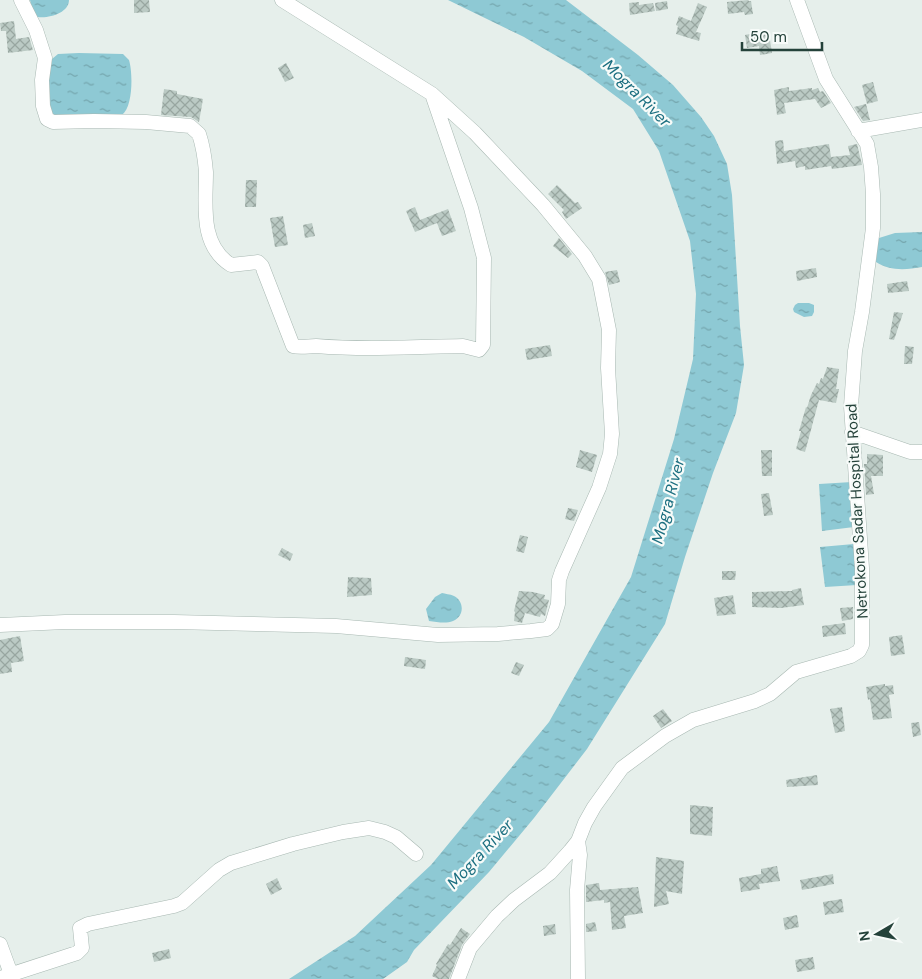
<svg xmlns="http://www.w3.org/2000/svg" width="922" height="979" viewBox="0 0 922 979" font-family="'DM Sans',sans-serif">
<defs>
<pattern id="water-ripples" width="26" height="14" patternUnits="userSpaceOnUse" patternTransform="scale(1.25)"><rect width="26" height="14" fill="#8ec9d4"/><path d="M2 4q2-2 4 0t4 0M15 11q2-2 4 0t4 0" fill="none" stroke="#74a5ad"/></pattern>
<pattern id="building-cross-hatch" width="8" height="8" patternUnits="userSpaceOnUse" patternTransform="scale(1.25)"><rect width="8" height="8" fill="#bbcac4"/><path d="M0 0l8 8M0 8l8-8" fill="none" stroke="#98a6a0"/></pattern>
</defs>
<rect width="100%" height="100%" fill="#e6efeb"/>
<path fill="url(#water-ripples)" d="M30 0H69C69 14 45 20 34 16Z
M448 0H566L638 55 673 85 701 117 714 136 727 164 732 195 740 326 744 365 736 413 713 473 685 557 665 624 587 749 534 818 489 872 414 950 407 962 383 979H289L355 936 431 865 549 722 631 577 674 439 693 359 696 294 690 241 659 151 633 109 582 71 524 37Z
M79 53 123 54 129 60C133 73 133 107 122 115L53 119 46 94 52 59 58 54Z
M922 232V267C906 270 889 271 876 262L877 244 879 238 895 233Z
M798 303H809L814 305V312L812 316 804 317 794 312 793 309 795 305Z
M852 482 854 527 822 531 819 484Z
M854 544 857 585 825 587 820 547Z
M442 593C445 594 450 594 454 596 464 601 465 616 453 621 446 624 437 622 429 621L426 609 435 597Z"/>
<path fill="url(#building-cross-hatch)" d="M134 0H149L150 12 134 13Z
M748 0 749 1H751L753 14 745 15 744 12 728 14 727 2Z
M667 1 668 9 656 11 655 3Z
M639 2V5L653 3 655 11 630 15 629 3Z
M698 3 707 7 696 32 701 33 699 41 676 34 678 26 676 25 679 16 691 21Z
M14 21 16 39 29 37 33 50 8 53 6 31H1L0 23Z
M755 33V36L769 34 772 53 760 55 759 46 747 48 745 35Z
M286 63 294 78 285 82 278 68Z
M873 82 878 101 867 104 862 85Z
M789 87V91L812 88V90L818 88 820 92 823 91 831 103 821 108 815 99 784 103 786 113 777 115 774 90Z
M164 89 177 91V94L203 99 199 122 191 117 161 115Z
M866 104 870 120 863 121 854 107Z
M783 140 784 151 829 144 831 157 850 155 848 146 857 144 862 165 832 169 831 166 805 170V166L796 168 795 161 777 164 775 141Z
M246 180H257L256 207H245Z
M557 185 575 203 578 202 582 208 566 219 562 212 564 210 548 194Z
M415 207 420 220 448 209 456 231 442 236 437 223 415 232 406 211Z
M283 216 288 245 275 247 270 218Z
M312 223 315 236 305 238 303 225Z
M559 238 572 254 568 258 553 246Z
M816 268 817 277 797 281 796 271Z
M617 270 620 282 609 285 605 272Z
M907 281 909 291 888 293 887 284Z
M894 312 903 313 894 340 889 339Z
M550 345 552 356 527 360 525 349Z
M905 346 914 347 912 364H904Z
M827 367 839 369 836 389H839L836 403 819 400 805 452 796 449 801 431H799L806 407 807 408 811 395 817 383 819 384 821 378 823 379Z
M580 450 597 455 592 472 576 467Z
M761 450H772V476H762Z
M867 454 883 455V476H871L874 494 866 495 864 464H867Z
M769 493 773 515 764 516 761 494Z
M568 508 578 510 574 521 565 519Z
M520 535 528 537 524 553 516 551Z
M282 548 293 554 290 561 278 555Z
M722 571H736L735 580H722Z
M348 577 371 578 372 595 347 597Z
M801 588 804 605 781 608 752 607V592L792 591V590Z
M519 591 533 592 545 595 544 599 549 600 545 616 541 614 540 617 525 613 522 623 514 621 515 612 514 611Z
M733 595 736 614 717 616 714 598Z
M853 607V619L842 621 840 608Z
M845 623 846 634 823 637 822 626Z
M902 635 905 654 891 656 889 637Z
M20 636 24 661 11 663 12 672 0 674V640Z
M405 657 426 660 425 669 404 666Z
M516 662 524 665 519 676 511 673Z
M885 684V686L893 685 894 694 889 695 892 718 873 720 870 699 868 700 866 687Z
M842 707 845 731 835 733 830 709Z
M663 709 672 721 661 728 653 716Z
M919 722 921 735 913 737 911 723Z
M817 775 818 785 787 787 786 780Z
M690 805 713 807 712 836 690 834Z
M656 857 684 861 682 894 666 891 669 904 654 907Z
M777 866 780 881 759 884 760 889 741 892 739 878 761 874V869Z
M833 874 834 884 802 890 800 880Z
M277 878 282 889 271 895 266 884Z
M599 883 600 890 638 887 643 913 624 916 626 928 612 930 610 902 604 903V900L586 902V885Z
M842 899 844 912 825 915 823 902Z
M797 915 799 927 785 930 783 918Z
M595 922 597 931 586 932V924Z
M555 924 556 934 544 936 543 926Z
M461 928 470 934 462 945 449 979H438L432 976 437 965 436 964 448 944 450 945Z
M169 949 171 958 154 962 152 953Z
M813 957 815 969 797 972 795 960Z"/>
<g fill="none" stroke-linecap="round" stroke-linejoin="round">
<g stroke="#a8b8b2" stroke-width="15">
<path id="minor" d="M21 0 36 30 45 58 42 80 43 106 47 119 53 122 94 121 146 122 190 126 199 134C203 146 205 160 206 172 206 204 199 245 231 265L258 262 262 266 293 346C300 348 309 346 316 346 365 350 414 347 463 346L479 350 483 345 484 258 471 208 433 97
M858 131 922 120
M852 432 910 452H922
M0 625 65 622H174L336 626 438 635 498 634 531 631 547 629 552 624 558 604 559 580 562 571 599 488 610 454 612 434 608 368 609 330 599 279 585 256 543 205 475 133 432 94 282 0
M0 944 11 974
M0 978 77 953 82 948 80 928 88 924 174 906 182 903 219 870 231 863 293 844 343 832 369 828 385 832 396 837 416 854
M458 979 470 948 497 916 514 900 550 873 570 851 578 841 585 823 594 807 622 768 665 736 693 720 755 701 770 694 796 672 851 656 859 651 862 645V568L851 406 855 351 862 312 873 228V194L871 167 867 144 826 79 797 0
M578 979 577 890 580 855 578 841"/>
</g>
<use href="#minor" stroke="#fff" stroke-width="14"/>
</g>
<g text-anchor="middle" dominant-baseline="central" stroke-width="4.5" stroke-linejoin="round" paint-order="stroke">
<g font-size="15" fill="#24423a" stroke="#f7fbf9">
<text transform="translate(857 511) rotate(-93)">Netrokona Sadar Hospital Road</text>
</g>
<g font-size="16" font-style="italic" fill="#1c6f80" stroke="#f7fbf9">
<text transform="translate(637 93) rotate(45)">Mogra River</text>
<text transform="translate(668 501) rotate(-75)">Mogra River</text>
<text transform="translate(480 854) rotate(-47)">Mogra River</text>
</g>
</g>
<g transform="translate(877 934) rotate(261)" stroke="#f7fbf9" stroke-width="4" paint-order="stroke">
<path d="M0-4L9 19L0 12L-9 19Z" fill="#24423a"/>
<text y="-8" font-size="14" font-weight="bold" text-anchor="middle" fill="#24423a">N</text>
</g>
<path d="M742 42v8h80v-8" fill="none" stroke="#24423a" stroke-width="2.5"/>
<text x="750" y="42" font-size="15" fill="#24423a" stroke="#f7fbf9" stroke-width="4" paint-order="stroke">50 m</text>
</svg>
